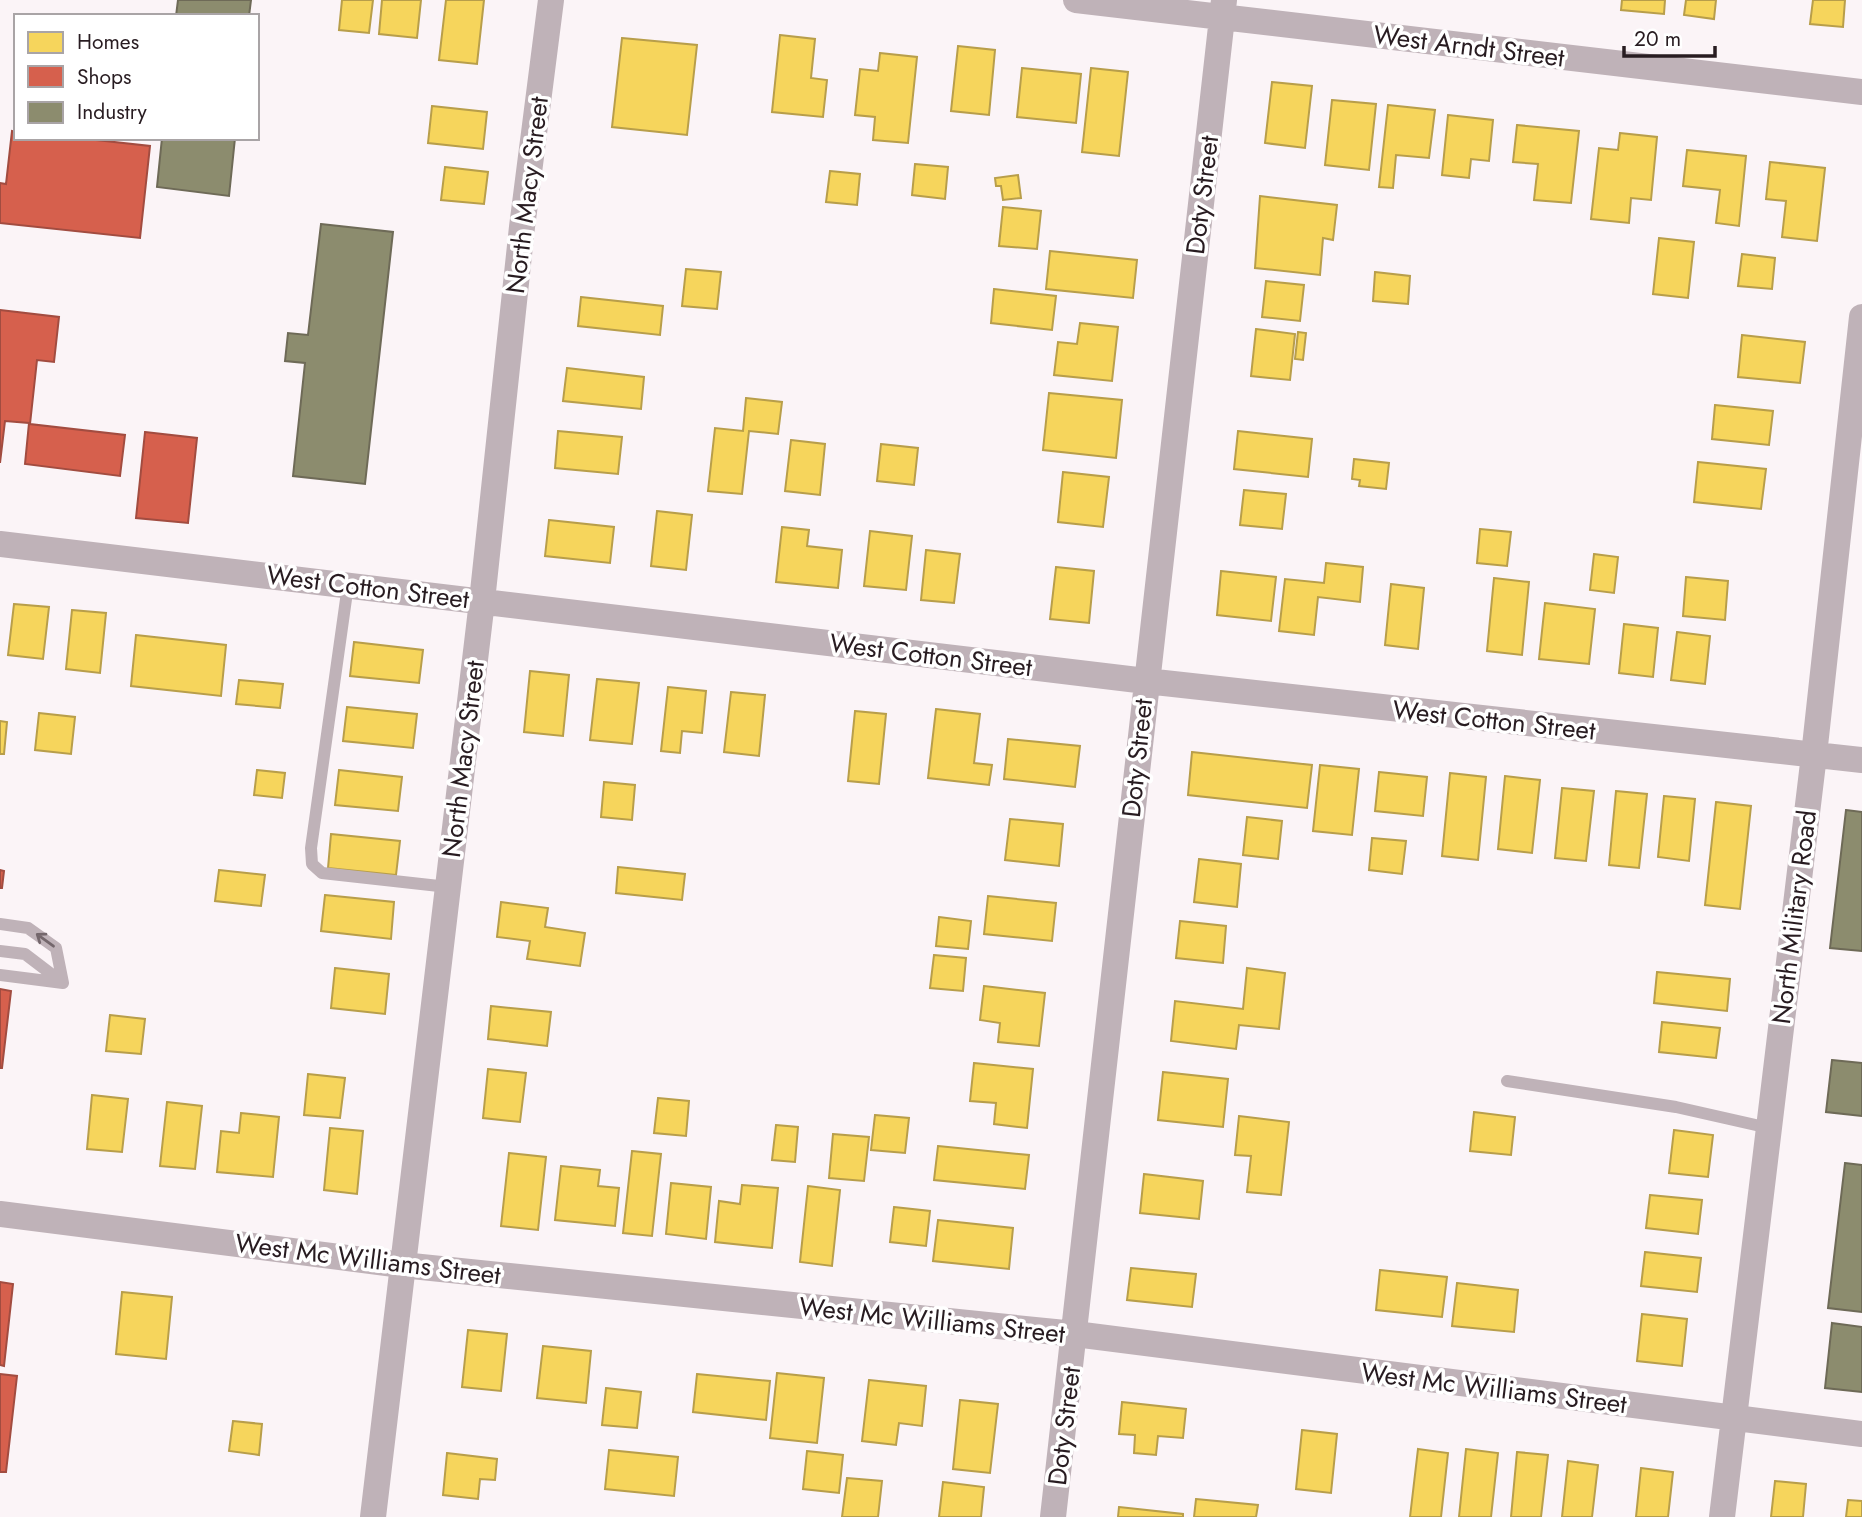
<svg xmlns="http://www.w3.org/2000/svg" width="1862" height="1517" viewBox="0 0 1862 1517" font-family="Jost,sans-serif">
<rect width="100%" height="100%" fill="#fbf4f7"/>
<path fill="#f6d55c" stroke="#b89e4a" stroke-width="2" d="M342 0H373L369 33 339 30Z
M382 0H421L417 38 379 34Z
M446 0H484L477 64 439 60Z
M1622 0H1665L1664 14 1621 10Z
M1686 0H1716L1714 19 1684 15Z
M1813 0H1845L1843 27 1810 24Z
M780 35 815 39 811 78 827 80 823 117 772 112Z
M622 38 697 45 687 135 612 127Z
M958 46 995 50 989 115 951 111Z
M880 53 917 57 908 143 873 140 875 117 855 115 860 69 878 71Z
M1022 68 1081 74 1076 123 1017 117Z
M1091 68 1128 72 1119 156 1082 152Z
M1272 82 1312 86 1305 148 1265 143Z
M1332 100 1376 104 1369 170 1325 165Z
M1388 105 1435 110 1429 158 1396 155 1393 188 1379 187Z
M432 106 487 112 483 149 428 143Z
M1448 115 1493 120 1489 161 1471 159 1469 178 1442 175Z
M1517 125 1579 131 1571 203 1534 200 1538 164 1513 162Z
M1620 133 1657 137 1651 200 1631 198 1629 223 1591 219 1599 148 1618 150Z
M1687 150 1746 156 1739 226 1716 223 1720 190 1683 186Z
M1770 162 1825 168 1817 241 1782 237 1786 201 1766 199Z
M915 164 948 167 945 199 912 195Z
M445 167 488 172 484 204 441 200Z
M830 171 860 174 857 205 826 202Z
M1018 175 1021 198 1003 200 1001 186H996L995 178Z
M1260 196 1337 205 1333 240 1323 238 1320 275 1255 268Z
M1003 207 1041 211 1037 249 999 246Z
M1659 238 1694 242 1688 298 1653 294Z
M1050 251 1137 260 1133 298 1046 289Z
M1742 254 1775 258 1772 289 1738 286Z
M686 269 721 272 717 309 682 306Z
M1375 272 1410 276 1408 304 1373 301Z
M1266 281 1304 285 1300 321 1262 317Z
M994 289 1056 296 1052 330 991 323Z
M581 297 663 306 660 335 578 326Z
M1080 323 1118 327 1112 381 1054 375 1058 342 1077 344Z
M1256 329 1295 334 1290 380 1251 376Z
M1298 332 1306 333 1303 360 1295 359Z
M1742 335 1805 342 1800 383 1738 377Z
M567 368 644 377 641 409 563 401Z
M1049 393 1122 400 1116 458 1043 450Z
M746 398 782 402 778 434 749 431 742 494 708 491 715 428 743 431Z
M1715 405 1773 411 1769 445 1712 439Z
M558 431 622 437 618 474 555 468Z
M1238 431 1312 439 1308 477 1234 469Z
M791 440 825 444 820 495 785 491Z
M881 444 918 448 914 485 877 481Z
M1354 459 1389 463 1386 489 1359 486 1360 480 1352 479Z
M1698 462 1766 469 1761 509 1694 502Z
M1063 472 1109 477 1103 527 1058 522Z
M1244 490 1286 494 1282 529 1240 525Z
M657 511 692 515 686 570 651 566Z
M549 520 614 527 610 563 545 556Z
M782 527 809 530 807 546 842 550 838 588 776 582Z
M1480 529 1511 532 1507 566 1477 563Z
M870 531 912 536 906 590 864 586Z
M926 550 960 554 954 603 921 600Z
M1594 554 1618 557 1614 593 1590 590Z
M1326 563 1363 567 1360 602 1318 597 1314 635 1279 631 1285 579 1324 583Z
M1056 567 1094 571 1089 623 1050 619Z
M1221 571 1276 577 1271 621 1217 615Z
M1686 577 1728 581 1725 620 1683 616Z
M1494 578 1529 582 1522 655 1487 651Z
M1391 584 1424 588 1418 649 1385 645Z
M1545 603 1595 609 1589 664 1539 659Z
M14 604 49 607 43 659 8 655Z
M72 610 106 613 100 673 66 669Z
M1624 624 1658 628 1653 677 1619 673Z
M1677 632 1710 636 1705 684 1671 680Z
M136 635 226 645 221 696 131 686Z
M354 642 423 650 419 683 350 676Z
M530 671 569 675 563 736 524 732Z
M597 679 639 683 632 744 590 740Z
M239 680 283 684 280 708 236 704Z
M668 687 706 691 702 733 682 731 680 753 661 751Z
M731 692 765 695 759 756 724 752Z
M347 707 417 714 413 748 343 741Z
M936 709 980 714 974 763 992 765 989 785 928 778Z
M855 711 886 714 879 784 848 781Z
M39 713 75 717 71 754 35 750Z
M0 721 7 722 4 754H0Z
M1008 739 1080 746 1075 787 1004 779Z
M1192 752 1312 765 1307 808 1188 795Z
M1320 765 1359 769 1352 835 1313 831Z
M257 770 285 773 282 798 254 795Z
M339 770 402 777 398 811 335 805Z
M1379 772 1427 777 1423 816 1375 811Z
M1450 773 1486 777 1478 860 1442 856Z
M1505 776 1540 780 1532 853 1498 849Z
M604 782 635 785 632 820 601 817Z
M1562 788 1594 791 1586 861 1555 858Z
M1616 791 1647 794 1639 868 1609 865Z
M1664 796 1695 799 1689 861 1658 857Z
M1716 802 1751 806 1740 909 1705 905Z
M1247 817 1282 821 1278 859 1243 855Z
M1010 819 1063 824 1059 866 1005 860Z
M331 834 400 841 396 875 328 868Z
M1372 838 1406 841 1402 874 1369 870Z
M1199 859 1241 864 1237 907 1194 902Z
M618 867 685 874 682 900 616 893Z
M219 870 265 875 261 906 215 901Z
M325 895 394 902 391 939 321 931Z
M988 896 1056 903 1052 941 984 934Z
M501 902 548 908 545 927 585 933 580 966 527 959 530 941 497 937Z
M939 917 971 921 968 949 936 946Z
M1180 921 1226 926 1223 963 1176 958Z
M934 955 966 958 963 991 930 988Z
M335 968 389 974 385 1014 331 1008Z
M1247 968 1285 973 1279 1029 1239 1025 1236 1049 1171 1041 1175 1001 1243 1009Z
M1657 972 1730 979 1727 1011 1654 1003Z
M984 986 1045 993 1039 1046 998 1042 1000 1023 980 1020Z
M491 1006 551 1012 547 1046 488 1039Z
M110 1015 145 1019 141 1054 106 1051Z
M1662 1022 1720 1028 1716 1058 1659 1052Z
M974 1063 1033 1069 1027 1128 994 1124 996 1103 970 1101Z
M488 1069 526 1073 520 1122 483 1118Z
M1163 1072 1228 1079 1223 1127 1158 1120Z
M308 1074 345 1078 340 1118 304 1115Z
M92 1095 128 1099 122 1152 87 1149Z
M658 1098 689 1101 686 1136 654 1133Z
M167 1102 202 1106 195 1169 160 1166Z
M1474 1112 1515 1117 1511 1155 1470 1151Z
M241 1113 279 1117 273 1177 217 1172 221 1131 239 1133Z
M875 1115 909 1118 905 1153 871 1150Z
M1239 1116 1289 1122 1281 1195 1247 1192 1251 1156 1235 1155Z
M776 1125 798 1127 795 1162 772 1160Z
M330 1128 363 1131 357 1194 324 1190Z
M1674 1130 1713 1135 1708 1177 1669 1173Z
M833 1134 869 1137 864 1181 829 1178Z
M938 1146 1029 1155 1025 1189 934 1180Z
M632 1151 661 1154 652 1236 623 1233Z
M509 1153 546 1157 538 1230 501 1226Z
M561 1166 600 1170 598 1186 619 1188 615 1226 555 1220Z
M1144 1174 1203 1181 1199 1219 1140 1213Z
M671 1183 711 1187 706 1239 666 1234Z
M742 1185 778 1188 772 1248 715 1242 719 1201 740 1204Z
M808 1186 840 1190 832 1266 800 1262Z
M1650 1195 1702 1200 1698 1234 1646 1228Z
M894 1207 930 1211 926 1246 890 1242Z
M938 1220 1013 1228 1009 1269 933 1261Z
M1645 1252 1701 1258 1697 1292 1641 1286Z
M1131 1268 1196 1274 1192 1307 1127 1300Z
M1380 1270 1447 1277 1442 1317 1376 1310Z
M1457 1283 1518 1290 1514 1332 1452 1326Z
M122 1292 172 1297 166 1359 116 1354Z
M1642 1314 1687 1319 1682 1366 1637 1361Z
M468 1330 507 1334 501 1391 462 1387Z
M543 1346 591 1351 586 1403 537 1398Z
M777 1373 824 1378 817 1443 770 1438Z
M697 1374 770 1381 766 1420 693 1412Z
M869 1380 926 1386 922 1426 899 1423 896 1445 862 1441Z
M606 1388 641 1392 637 1428 602 1425Z
M960 1400 998 1404 990 1473 953 1469Z
M1122 1402 1186 1409 1183 1438 1158 1436 1156 1455 1134 1453 1135 1435 1119 1434Z
M233 1421 262 1424 259 1455 229 1451Z
M1302 1430 1337 1434 1331 1493 1296 1489Z
M1418 1449 1448 1453 1441 1517H1410Z
M1466 1449 1498 1453 1491 1517H1459Z
M609 1450 678 1457 674 1496 605 1489Z
M807 1451 843 1455 839 1493 803 1489Z
M1517 1452 1548 1455 1541 1517H1511Z
M447 1453 497 1459 495 1480 480 1479 478 1499 443 1495Z
M1568 1461 1598 1465 1592 1517H1562Z
M1641 1468 1673 1472 1668 1517H1636Z
M847 1478 882 1481 878 1517H842Z
M1775 1481 1806 1484 1803 1517H1771Z
M943 1482 984 1487 981 1517H939Z
M1196 1499 1258 1505 1256 1517H1194Z
M1848 1500 1862 1501V1517H1846Z
M1119 1507 1183 1514V1517H1118Z"/>
<path fill="#d6604d" stroke="#a24c40" stroke-width="2" d="M12 131 16 132V138H78L150 146 140 238 0 223V183L6 184Z
M0 310 59 317 54 362 37 360 30 424 125 435 120 476 25 464 29 423 5 421 0 463Z
M145 432 197 438 188 523 136 518Z
M0 870 4 871 2 888H0Z
M0 989 11 991 2 1068H0Z
M0 1282 13 1284 4 1366 0 1365Z
M0 1374 17 1376 6 1472H0Z"/>
<path fill="#8c8c6e" stroke="#6e6a57" stroke-width="2" d="M178 0H251L249 16H176Z
M162 138H235L229 196 157 187Z
M321 224 393 232 365 484 293 476 305 363 285 361 288 333 308 335Z
M1846 810 1862 812V951L1830 948Z
M1832 1060 1862 1063V1116L1826 1112Z
M1845 1163 1862 1165V1312L1828 1308Z
M1832 1323 1862 1327V1392L1825 1388Z"/>
<g fill="none" stroke-linecap="round" stroke-linejoin="round">
<path stroke="#bfb2b8" stroke-width="12" d="M348 585 311 848 312 864 322 873 448 887
M0 924 28 928 56 948 63 983
M0 951 25 954 63 983
M0 975 63 983
M1507 1081 1676 1107 1769 1128"/>
<path stroke="#bfb2b8" stroke-width="26" d="M1076 0 1862 92
M0 544 1146 681 1862 760
M0 1214 402 1265 1075 1334 1862 1434
M373 1517 482 601 522 227 551 0
M1053 1517 1224 0
M1722 1517 1814 755 1862 317"/>
</g>
<defs><path id="oneway-shaft" d="M-6 0H5M1.5-3L5.5 0L1.5 3" fill="none" stroke-width="1.6" stroke-linecap="round" stroke-linejoin="round" transform="scale(1.75)"/></defs>
<use stroke="#74676c" href="#oneway-shaft" transform="translate(45 940) rotate(-144)"/>
<g text-anchor="middle" dominant-baseline="central" stroke-width="7" stroke-linejoin="round" paint-order="stroke">
<g font-size="26" fill="#281c21" stroke="#fff">
<text transform="translate(1469 46) rotate(7)">West Arndt Street</text>
<text transform="translate(527 195) rotate(-83)">North Macy Street</text>
<text transform="translate(1202 195) rotate(-83)">Doty Street</text>
<text transform="translate(368 587) rotate(7)">West Cotton Street</text>
<text transform="translate(931 655) rotate(7)">West Cotton Street</text>
<text transform="translate(1494 720) rotate(6)">West Cotton Street</text>
<text transform="translate(1137 758) rotate(-84)">Doty Street</text>
<text transform="translate(463 759) rotate(-83)">North Macy Street</text>
<text transform="translate(1794 917) rotate(-83)">North Military Road</text>
<text transform="translate(368 1259) rotate(7)">West Mc Williams Street</text>
<text transform="translate(932 1320) rotate(6)">West Mc Williams Street</text>
<text transform="translate(1494 1388) rotate(7)">West Mc Williams Street</text>
<text transform="translate(1064 1426) rotate(-83)">Doty Street</text>
</g>
</g>
<rect x="14" y="14" width="245" height="126" fill="#ffffff" stroke="#a9a4a6" stroke-width="2"/>
<rect x="28" y="32" width="35" height="21" fill="#f6d55c" stroke="#a9a4a6" stroke-width="2"/>
<text x="77" y="49" font-size="21" fill="#281c21">Homes</text>
<rect x="28" y="66" width="35" height="21" fill="#d6604d" stroke="#a9a4a6" stroke-width="2"/>
<text x="77" y="84" font-size="21" fill="#281c21">Shops</text>
<rect x="28" y="102" width="35" height="21" fill="#8c8c6e" stroke="#a9a4a6" stroke-width="2"/>
<text x="77" y="119" font-size="21" fill="#281c21">Industry</text>
<path d="M1624 46v10h91v-10" fill="none" stroke="#281c21" stroke-width="3.5"/>
<text x="1634" y="46" font-size="21" fill="#281c21" stroke="#ffffff" stroke-width="5" paint-order="stroke">20 m</text>
</svg>
